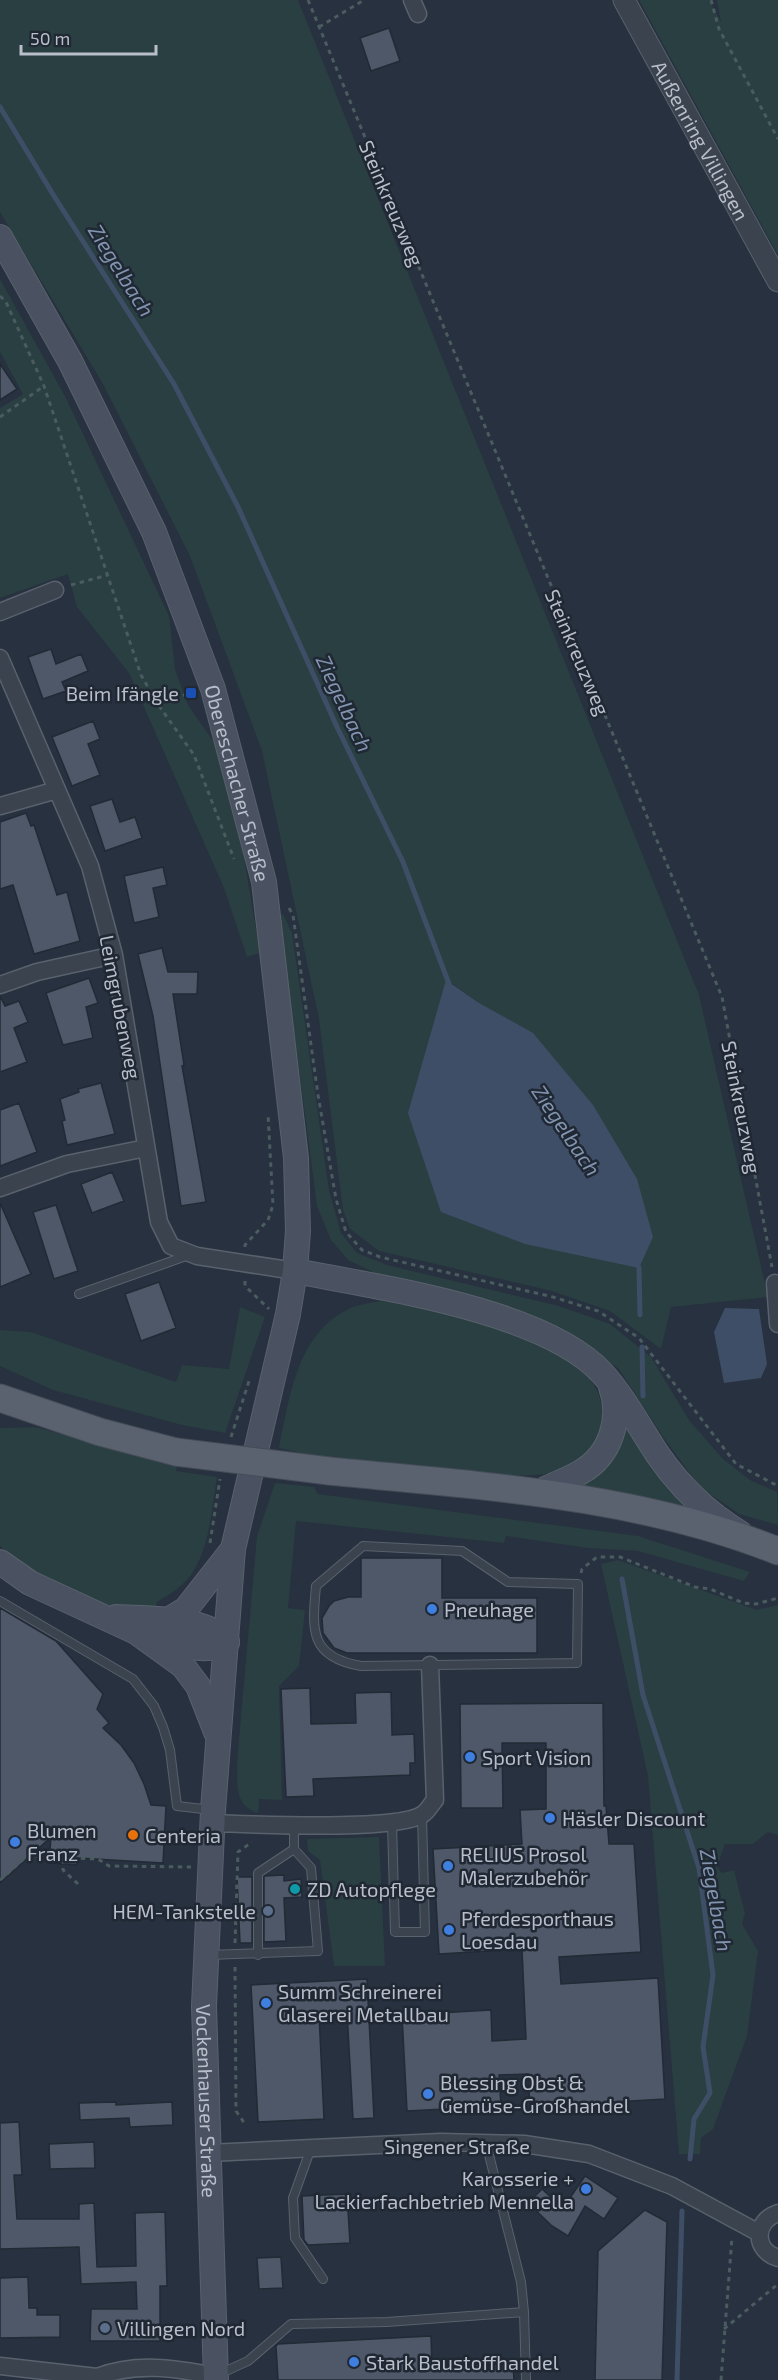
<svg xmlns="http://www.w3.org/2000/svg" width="778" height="2380" viewBox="0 0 778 2380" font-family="'Exo 2',sans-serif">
<rect width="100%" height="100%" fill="#27313f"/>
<path fill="#2a3f41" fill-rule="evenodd" d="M0 0H298L699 995 768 1297 671 1307 661 1349 610 1311 552 1291 379 1251 350 1229 343 1210 319 1019 262 751 190 556 103 384 0 212ZM447 980 479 1003 593 1105Z
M639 0H709L721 22 717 0H778V255Z
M0 279 66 398 169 616 175 669 188 705 216 745 241 839 260 953 247 957 224 888 129 673 77 607 68 574 0 598V408L23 394 0 352Z
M283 914 292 933 329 1190 341 1233 357 1253 387 1265 559 1306 610 1324 651 1357 689 1420 723 1459 750 1480 777 1492 778 1525 739 1514 700 1487 663 1437 619 1369 581 1342 563 1331 502 1306 443 1289 381 1276 348 1260 331 1240 317 1206 279 917Z
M380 1301C445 1311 519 1324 573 1365 578 1369 586 1374 590 1379 600 1393 603 1405 604 1422 606 1440 589 1461 572 1467 532 1483 487 1472 446 1468 401 1464 355 1459 310 1455L279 1448C290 1395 297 1331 353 1307 361 1304 371 1303 380 1301Z
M240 1307 265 1317 225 1433 182 1425 53 1390 0 1366V1330L31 1332 176 1382 182 1365 229 1369Z
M621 1406 698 1511 571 1487Z
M35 1427 177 1465 176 1471 217 1477C212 1508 210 1545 193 1572 185 1585 169 1595 157 1602L155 1610H128L90 1601 38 1576 0 1546V1428Z
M275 1483 314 1487 318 1494 638 1536 750 1572 744 1581 638 1551 588 1548 506 1536 504 1543 296 1521 288 1608 305 1610 299 1666 279 1686 282 1800 259 1799 258 1813C233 1805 238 1784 237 1762L257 1536Z
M618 1560 757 1610 778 1605V1835L768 1832 753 1844H725L717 1867 722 1873 734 1870 745 1913 742 1924 758 1951 747 2036 713 2129 701 2138 700 2154H679L648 1776 601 1564Z
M379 1837 385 1966H334L320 1860 308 1851 307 1839Z"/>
<path fill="#3f4e67" d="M446 980 479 1003 533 1033 593 1105 637 1179 653 1237 639 1268 525 1244 441 1212 408 1113Z
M725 1308 759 1309 767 1364 761 1378 724 1383 714 1332Z"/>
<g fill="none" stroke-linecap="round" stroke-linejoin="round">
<path stroke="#3f4e67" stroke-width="5" d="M0 107 54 196 174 384 238 507 337 727 403 862 449 984
M637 1264 639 1268 640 1315
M642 1347 643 1396
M622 1579 643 1695 699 1868 713 1975 703 2047 710 2093 694 2119 690 2159
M677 2380 682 2211"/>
</g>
<path fill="#4e5868" stroke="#222a36" stroke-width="1.5" d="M389 28 400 61 371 71 360 38Z
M0 364 17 389 0 400Z
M51 649 56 664 81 654 88 671 62 682 66 691 43 699 28 657Z
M93 721 100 739 88 744 100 775 72 786 52 737Z
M112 799 120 822 135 817 142 838 105 851 90 806Z
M26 813 31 826 34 825 57 895 67 892 80 941 34 954 13 885 0 889V822Z
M163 867 167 885 153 888 159 917 134 923 124 876Z
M162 948 168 972H198L197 994H173L184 1065 182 1066 206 1202 181 1206 153 1016 138 954Z
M89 978 98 1003 86 1007 93 1038 63 1045 46 993Z
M0 996 5 1006 19 1001 28 1022 14 1028 27 1062 0 1072Z
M101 1083 115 1134 67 1145 62 1121 65 1120 60 1099 79 1092 78 1089Z
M19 1103 37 1152 0 1166V1110Z
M112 1172 124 1201 92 1213 81 1184Z
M0 1203 31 1274 0 1287Z
M56 1205 78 1271 54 1279 33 1212Z
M159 1282 176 1328 141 1341 125 1294Z
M361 1558H442V1598H537V1653H347L334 1648 323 1633 322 1618 329 1606 334 1601 348 1597H361Z
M0 1608 56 1641 103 1694 97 1709 109 1723 103 1728 121 1745 134 1763 144 1784 151 1805 166 1806 163 1863 78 1858 77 1865 49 1863 51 1837 0 1883Z
M310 1688 311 1724 356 1723 355 1693 391 1692 392 1735 414 1734 415 1763H410V1775L313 1779 314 1796 286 1797 281 1689Z
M603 1703 604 1806H606L609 1844H634L641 1952 559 1957 561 1984 658 1978 665 2099 530 2107 528 2074 499 2075 501 2106 407 2111 402 2015 491 2010 492 2041 526 2039 522 1949 439 1954 433 1849 522 1844 520 1810 546 1809V1743H502L503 1808H461L460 1704Z
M284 1875V1881L301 1879 302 1897 284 1898 286 1941 264 1942V1876Z
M237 1877H252V1943H240Z
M367 1979 374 2118 353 2119 347 2012 319 2014 324 2119 258 2122 251 1985Z
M116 2102V2105L172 2102 173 2125 130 2127 129 2118 80 2120 79 2103Z
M19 2122 22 2175H14L17 2219H79V2204L94 2203 97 2267 136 2266 135 2213 165 2212 167 2286H160V2341H90L91 2309H137L136 2282 81 2284 79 2247 0 2249V2123Z
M94 2142 95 2168 50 2169 49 2144Z
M585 2176 618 2198 604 2219 585 2206 568 2236 552 2226 528 2203 542 2189 563 2208Z
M347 2194 350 2243 308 2245 304 2240 302 2196Z
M645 2210 667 2222 662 2380H595L598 2251Z
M281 2257 283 2288 259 2289 257 2258Z
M28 2277 29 2308H37V2315H60V2337L0 2338V2278Z
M431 2336 432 2365 513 2364 514 2380H278L276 2346 278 2344Z"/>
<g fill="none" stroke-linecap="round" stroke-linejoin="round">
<g stroke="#59616d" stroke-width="10">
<path id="service" d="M79 1294 189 1255
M363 1546 462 1551 508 1582 578 1584 577 1663 361 1666C309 1657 312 1630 316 1586Z
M0 1601 133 1679 154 1706 163 1727 170 1750 177 1806 212 1810
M392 1823 395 1932H425L422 1815
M209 1955 318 1951 311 1868 294 1849
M258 1955V1873L294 1849V1825
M311 2148 293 2198 295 2238 323 2279
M524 2312 526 2380
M217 2375 248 2361 291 2324 387 2322 524 2312 521 2282 486 2143"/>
</g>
<g stroke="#59616d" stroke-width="19">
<path id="minor" d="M412 0 418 14
M0 612 55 590
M0 658 90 866 114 955 159 1222 171 1246 197 1256 295 1271
M0 806 57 790
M0 985 37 972 114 955
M0 1188 67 1164 146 1148
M775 1283 778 1324
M212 1823C250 1824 398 1832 423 1814 428 1811 431 1804 435 1800L430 1665
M209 2153 441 2142 524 2144 589 2154 672 2186 759 2233
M778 2213C754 2221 753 2250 778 2258
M0 2366 97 2377 102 2380
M97 2377C136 2362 175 2368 216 2376"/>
</g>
<g stroke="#59616d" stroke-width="23">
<g id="tertiary">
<path id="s1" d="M624 0 778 281"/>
</g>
</g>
<g stroke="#59616d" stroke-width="26">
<g id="secondary">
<path id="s2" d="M0 237 70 361 154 532 213 689 264 882 296 1158 298 1231 295 1271 288 1314 233 1549 213 1810 204 2006 216 2380"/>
<path d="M295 1271C377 1287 544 1310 602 1373 624 1397 640 1428 658 1455 680 1487 707 1513 740 1533"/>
<path d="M539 1492C552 1485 568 1480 581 1472 611 1455 622 1418 611 1387"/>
<path d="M0 1562 30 1583 136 1632 183 1666 198 1686 216 1732"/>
<path d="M116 1617C148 1619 206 1616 227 1642"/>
<path d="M168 1620 186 1609 233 1549"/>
<path d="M149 1636C170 1643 208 1656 227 1642"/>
</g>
</g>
<g stroke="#454c58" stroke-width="29">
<path id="primary" d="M0 1398 100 1432 176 1452
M329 1471C480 1486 635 1494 778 1551"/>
</g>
<path stroke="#4a5c5f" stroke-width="3" stroke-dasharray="4.5 4.5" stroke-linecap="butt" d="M308 0 722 997 772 1267
M711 0 719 29 778 139
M319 27 364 0
M0 296 6 302 44 386 141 675 157 703 194 755 234 859
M0 417 44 386
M71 585 108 575
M157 703 191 693
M289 908 293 915 318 1095 336 1199 346 1232 362 1250 380 1257 553 1297 598 1311 639 1338 736 1464 778 1486
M245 1247V1245L268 1220 273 1205 268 1114
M245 1281V1286L269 1309
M231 1437 250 1378
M210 1543 220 1479
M581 1573 582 1569 597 1557H620L695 1587 710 1589 743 1603 756 1604 778 1598
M64 1850 63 1870 78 1884
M0 1880 27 1856 98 1859 109 1866 191 1867
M235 1943 238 1852 252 1842
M235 1967 236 2111 245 2124
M724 2329 778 2284
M721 2380 732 2237"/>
<use href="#service" stroke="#3b434f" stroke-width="8"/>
<use href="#minor" stroke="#3b434f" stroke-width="16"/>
<use href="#tertiary" stroke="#3b434f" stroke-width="21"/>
<use href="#secondary" stroke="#4a5262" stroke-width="24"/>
<use href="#primary" stroke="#5a626f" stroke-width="27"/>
<g stroke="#454c58" stroke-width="29" stroke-linecap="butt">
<path id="primary-bridge" d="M176 1452 329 1471"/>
</g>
<use href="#primary-bridge" stroke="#5a626f" stroke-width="27"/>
</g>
<rect fill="#1a4fb4" stroke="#202834" stroke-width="2" x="185" y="687" width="12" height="12" rx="3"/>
<g fill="#3f7fe0" stroke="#202834" stroke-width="2">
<circle cx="432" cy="1609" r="6"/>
<circle cx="470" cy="1757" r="6"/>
<circle cx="550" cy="1818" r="6"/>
<circle cx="15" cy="1842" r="6"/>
<circle cx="448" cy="1866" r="6"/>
<circle cx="449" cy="1930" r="6"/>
<circle cx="266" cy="2003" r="6"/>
<circle cx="428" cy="2094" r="6"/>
<circle cx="586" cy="2189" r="6"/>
<circle cx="354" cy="2362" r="6"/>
</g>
<circle fill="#e8710a" stroke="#202834" stroke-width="2" cx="133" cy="1835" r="6"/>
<circle fill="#0f9aa8" stroke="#202834" stroke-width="2" cx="295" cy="1889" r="6"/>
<g fill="#5c6f8a" stroke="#202834" stroke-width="2">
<circle cx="268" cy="1911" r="6"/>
<circle cx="105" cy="2328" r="6"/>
</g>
<g text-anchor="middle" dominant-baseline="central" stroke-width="5" stroke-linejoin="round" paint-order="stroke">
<g font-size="20" fill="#b8beca" stroke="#202834">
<text stroke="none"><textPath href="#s1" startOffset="160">Außenring Villingen</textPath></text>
<text transform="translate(392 203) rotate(67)">Steinkreuzweg</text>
<text transform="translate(578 652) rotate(67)">Steinkreuzweg</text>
<text stroke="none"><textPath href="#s2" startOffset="598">Obereschacher Straße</textPath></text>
<text transform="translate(121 1007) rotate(79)">Leimgrubenweg</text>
<text transform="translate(742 1107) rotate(79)">Steinkreuzweg</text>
<text stroke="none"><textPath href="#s2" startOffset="1929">Vockenhauser Straße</textPath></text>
<text x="457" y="2146">Singener Straße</text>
</g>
<g font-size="20" fill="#b8beca" stroke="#202834" text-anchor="start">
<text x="179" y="693" text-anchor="end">Beim Ifängle</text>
<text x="444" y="1609">Pneuhage</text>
<text x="482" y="1757">Sport Vision</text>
<text x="562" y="1818">Häsler Discount</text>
<text x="27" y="1830">Blumen<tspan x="27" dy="23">Franz</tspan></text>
<text x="145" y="1835">Centeria</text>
<text x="460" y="1854">RELIUS Prosol<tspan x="460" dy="23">Malerzubehör</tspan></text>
<text x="307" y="1889">ZD Autopflege</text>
<text x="256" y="1911" text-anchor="end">HEM-Tankstelle</text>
<text x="461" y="1918">Pferdesporthaus<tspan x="461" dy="23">Loesdau</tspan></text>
<text x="278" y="1991">Summ Schreinerei<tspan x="278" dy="23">Glaserei Metallbau</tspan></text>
<text x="440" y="2082">Blessing Obst &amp;<tspan x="440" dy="23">Gemüse-Großhandel</tspan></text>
<text x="574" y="2178" text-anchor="end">Karosserie +<tspan x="574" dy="23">Lackierfachbetrieb Mennella</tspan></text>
<text x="117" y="2328">Villingen Nord</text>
<text x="366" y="2362">Stark Baustoffhandel</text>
</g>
<g font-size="21" font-style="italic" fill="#8294af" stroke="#202834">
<text transform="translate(122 270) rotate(58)">Ziegelbach</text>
<text transform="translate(345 703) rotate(65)">Ziegelbach</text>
<text transform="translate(567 1130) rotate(56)">Ziegelbach</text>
<text transform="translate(717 1900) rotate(80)">Ziegelbach</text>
</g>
</g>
<path d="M21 45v9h135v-9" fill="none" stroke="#b8beca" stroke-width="3"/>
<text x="30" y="45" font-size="18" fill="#b8beca" stroke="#202834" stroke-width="4.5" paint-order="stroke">50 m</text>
</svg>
